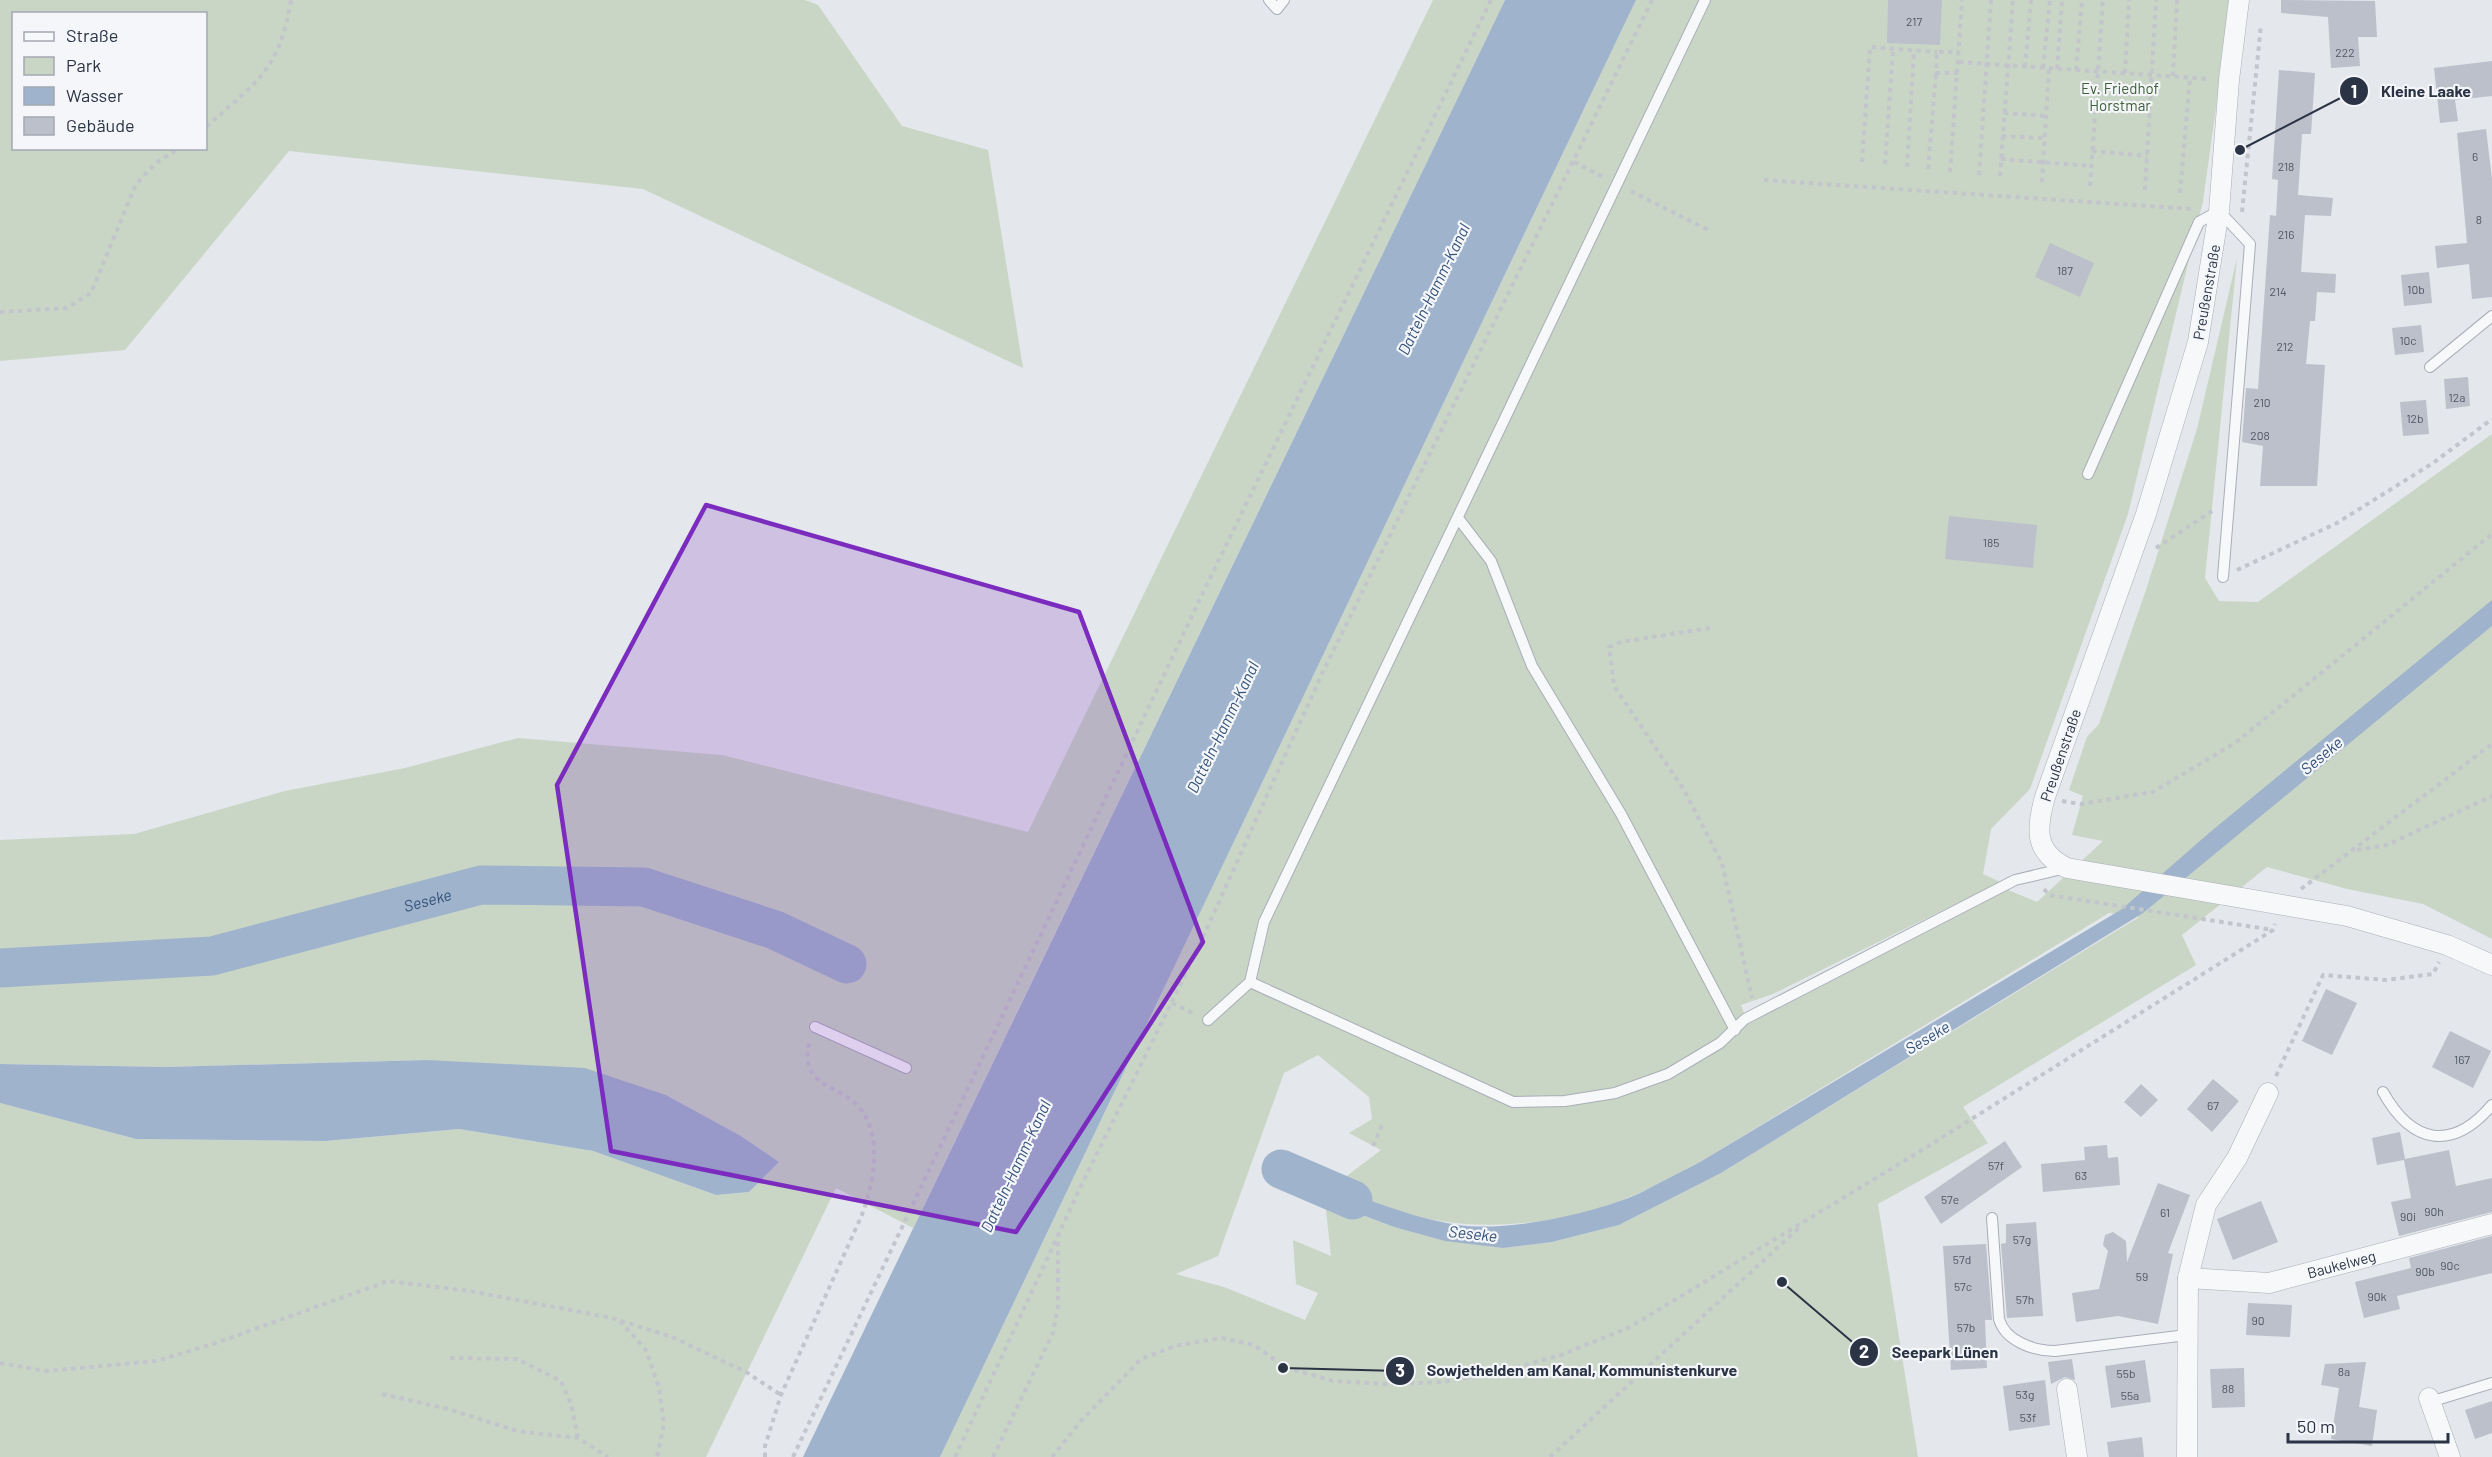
<svg xmlns="http://www.w3.org/2000/svg" width="2492" height="1457" viewBox="0 0 2492 1457" font-family="Barlow,sans-serif">
<rect width="100%" height="100%" fill="#e4e7ec"/>
<path fill="#c9d6c5" fill-rule="evenodd" d="M0 0H805L818 5 902 126 988 150 1023 368 643 189 289 151 125 350 0 361ZM14 14H206V148H14Z
M1433 0H1505L913 1228 836 1188 706 1457H0V1103L136 1139 326 1141 459 1129 593 1151 716 1195 749 1192 779 1162 741 1136 666 1095 427 1060 166 1067 0 1064V840L134 834 285 791 405 768 518 738 722 755 1028 832Z
M1636 0H2231L2203 201 2128 514 2030 789 1991 829 1983 874 2000 882 1773 994 1741 1005 1748 1024 2008 890 2037 902 2103 841 2072 835 2083 796 2069 790 2087 737 2099 724 2145 593 2197 429 2237 258 2205 578 2219 601 2258 602 2492 434V939L2423 904 2347 889 2267 867 2182 935 2196 965 1963 1107 1988 1143 1878 1204 1918 1457H940ZM2109 913 2139 917 1721 1173 1619 1225 1552 1242 1503 1248 1445 1240 1394 1227 1325 1201 1331 1256 1293 1240 1296 1284 1318 1293 1305 1320 1224 1287 1176 1274 1218 1256 1284 1073 1318 1055 1369 1097 1372 1119 1349 1133 1381 1150 1335 1185C1361 1195 1388 1209 1416 1216 1486 1234 1573 1223 1639 1193 1660 1184 1680 1172 1700 1162Z"/>
<path fill="#9fb4cc" d="M1505 0H1636L940 1457H803Z
M2492 600V626L2143 913 1721 1173 1619 1225 1552 1242 1503 1248 1445 1241 1394 1227 1325 1201 1322 1193 1302 1184 1307 1176C1355 1194 1406 1217 1458 1225 1508 1232 1593 1214 1640 1193 1660 1183 1680 1172 1700 1162L2122 909 2209 833Z
M427 1060 585 1068 666 1095 741 1136 779 1162 749 1192 716 1195 593 1151 459 1129 326 1141 136 1139 0 1103V1064L166 1067Z"/>
<g fill="none" stroke-linecap="round" stroke-linejoin="round">
<g stroke="#9fb4cc" stroke-width="39">
<path id="s1" d="M0 968 212 956 481 885 644 887 775 930 847 964"/>
<path d="M1281 1169 1353 1200"/>
</g>
</g>
<path fill="#bbc0ca" d="M1888 0H1942L1940 45 1887 43Z
M2281 0 2375 1 2377 37H2358L2360 66 2331 68 2328 17 2281 13Z
M2492 61V96L2455 100 2458 121 2440 123 2434 68Z
M2279 70 2315 73 2311 134H2302L2298 195 2333 198 2331 216 2305 215 2301 272 2336 274 2335 293 2317 292 2315 321H2310L2306 364 2325 365 2317 486H2260L2263 446 2242 442 2246 388 2258 389 2270 215 2276 216 2278 180 2272 179Z
M2486 129 2492 179V297L2472 299 2469 264 2437 268 2435 246 2467 243 2457 133Z
M2050 243 2094 263 2080 297 2035 277Z
M2429 272 2432 303 2404 306 2401 275Z
M2421 325 2424 352 2395 355 2392 328Z
M2468 377 2470 406 2446 409 2444 379Z
M2426 400 2429 434 2403 436 2400 402Z
M1949 516 2037 525 2033 568 1945 559Z
M2326 989 2357 1003 2332 1055 2302 1041Z
M2450 1031 2491 1051 2473 1088 2432 1067Z
M2213 1079 2239 1101 2212 1132 2187 1109Z
M2141 1084 2158 1100 2141 1117 2124 1102Z
M2400 1132 2405 1159 2449 1150 2456 1186 2492 1178V1212L2399 1236 2391 1202 2411 1198 2404 1160 2377 1165 2372 1138Z
M2005 1141 2022 1167 1941 1224 1924 1197Z
M2107 1145 2108 1158 2118 1157 2120 1185 2043 1192 2041 1164 2085 1160 2084 1147Z
M2158 1183 2190 1195 2168 1253 2173 1254 2158 1324 2118 1316 2076 1322 2072 1293 2099 1289 2108 1251 2103 1245 2105 1235 2113 1232 2126 1241 2127 1262Z
M2261 1201 2278 1242 2233 1260 2217 1219Z
M2036 1222 2043 1316 2007 1318 2001 1244 2006 1243V1224Z
M2492 1236V1273L2397 1296 2400 1309 2364 1318 2355 1282 2411 1268 2409 1258Z
M1986 1244 1992 1320H1985L1987 1368 1951 1370 1943 1246Z
M2248 1303 2292 1305 2290 1337 2246 1335Z
M2072 1359 2075 1380 2065 1377 2051 1384 2048 1362Z
M2145 1360 2151 1402 2111 1408 2105 1366Z
M2366 1362 2359 1407 2377 1410 2372 1446 2331 1439 2339 1388 2321 1385 2325 1364Z
M2244 1368 2245 1407 2212 1408 2210 1369Z
M2045 1380 2050 1425 2009 1431 2003 1386Z
M2492 1401V1433L2475 1439 2465 1410Z
M2142 1437 2144 1457H2109L2107 1442Z"/>
<g fill="none" stroke-linecap="round" stroke-linejoin="round">
<g stroke="#a9aeb7" stroke-width="12">
<path id="lane" d="M1269 0 1277 9 1284 0
M2430 367 2492 316
M2088 474 2199 222 2219 211 2250 244 2223 577
M1458 518 1491 561 1532 666 1621 814 1735 1030
M1250 982 1264 922 1705 0
M1208 1020 1250 982 1513 1102 1565 1101 1615 1093 1668 1074 1720 1043 1745 1019 2015 880 2066 868
M815 1027 906 1068
M2383 1092C2412 1144 2452 1152 2492 1105
M1992 1218 1999 1319C2005 1341 2034 1351 2055 1351L2187 1335
M2430 1402 2492 1383"/>
</g>
<g stroke="#a9aeb7" stroke-width="21">
<g id="street">
<path d="M2239 0 2229 80 2219 211 2198 342 2146 514 2045 797C2036 829 2034 852 2067 868L2347 916 2447 945 2492 965"/>
<path id="s2" d="M2188 1278 2269 1283 2492 1224"/>
<path d="M2067 1389 2077 1457"/>
<path d="M2429 1398 2450 1457"/>
<path d="M2187 1457 2188 1278 2206 1205 2237 1158 2268 1093"/>
</g>
</g>
<path stroke="#c2c5cb" stroke-width="4" stroke-dasharray="4.5 4.5" stroke-linecap="butt" d="M1959 62 2210 79
M2025 67 2031 0
M2043 68 2050 0
M2057 69 2062 0
M2076 70 2082 0
M1958 73H1936L1937 52H1959
M2125 73 2129 0
M2173 76 2177 0
M2004 113 2046 116
M206 127C256 82 279 72 291 0
M2002 136 2044 138
M2092 151 2147 156
M2001 159 2091 166
M1574 162 1603 177
M1862 162 1870 47 1937 52
M1885 164 1893 49
M1907 167 1914 50
M1928 169 1936 73
M1950 172 1962 0
M1979 175 1991 0
M2000 176 2013 0
M1764 180 2192 209
M2042 182 2049 68
M2090 186 2103 0
M2145 190 2156 0
M1631 191 1710 231
M2180 193 2190 78
M2242 212 2261 25
M0 312 67 308 91 293 136 184 156 163 179 148
M2156 548 2212 511
M2237 570 2337 523 2433 463 2492 419
M1710 628 1621 642 1609 647 1614 686 1684 790 1722 863 1752 998
M2062 801 2081 804 2153 792 2235 743 2492 534
M2357 850 2387 845 2492 796
M2044 889 2049 895 2273 930
M2301 889 2492 744
M1172 1003 1195 1014
M2276 1076 2323 975 2386 980 2433 974 2439 962
M1373 1146 1383 1123
M620 1321 646 1350 659 1388 664 1423 657 1457
M450 1358 517 1359 561 1381 571 1404 578 1438
M0 1363 46 1371 156 1361 216 1343 388 1281 470 1291 612 1318 672 1337 746 1372 781 1395
M382 1394 448 1409 517 1431 578 1438 608 1457
M765 1457V1446L781 1395 861 1217C874 1184 884 1135 858 1106 837 1083 800 1088 809 1042
M793 1457 1199 601 1491 0
M955 1457 1080 1188 1194 957 1320 678 1652 0
M993 1457 1053 1333 1058 1306V1241
M1052 1457 1080 1422 1141 1359 1175 1346 1222 1338 1254 1345 1285 1367 1333 1381 1389 1384 1442 1382 1496 1373 1561 1355 1630 1327 1914 1155 2273 930 2275 924
M1550 1457 1801 1226"/>
<use href="#lane" stroke="#f7f8fa" stroke-width="10"/>
<use href="#street" stroke="#f7f8fa" stroke-width="20"/>
</g>
<path fill="#7b2cbf" fill-opacity="0.2" stroke="#7b2cbf" stroke-width="4.5" stroke-linejoin="round" d="M706 505 1079 612 1203 942 1016 1232 611 1151 557 785Z"/>
<g text-anchor="middle" dominant-baseline="central" stroke-width="4.5" stroke-linejoin="round" paint-order="stroke">
<g font-size="12" fill="#4f5766">
<text x="1914" y="21">217</text>
<text x="2345" y="52">222</text>
<text x="2475" y="156">6</text>
<text x="2286" y="166">218</text>
<text x="2479" y="219">8</text>
<text x="2286" y="234">216</text>
<text x="2065" y="270">187</text>
<text x="2416" y="289">10b</text>
<text x="2278" y="291">214</text>
<text x="2408" y="340">10c</text>
<text x="2285" y="346">212</text>
<text x="2457" y="397">12a</text>
<text x="2262" y="402">210</text>
<text x="2415" y="418">12b</text>
<text x="2260" y="435">208</text>
<text x="1991" y="542">185</text>
<text x="2462" y="1059">167</text>
<text x="2213" y="1105">67</text>
<text x="1996" y="1165">57f</text>
<text x="2081" y="1175">63</text>
<text x="1950" y="1199">57e</text>
<text x="2434" y="1211">90h</text>
<text x="2165" y="1212">61</text>
<text x="2408" y="1216">90i</text>
<text x="2022" y="1239">57g</text>
<text x="1962" y="1259">57d</text>
<text x="2450" y="1265">90c</text>
<text x="2425" y="1271">90b</text>
<text x="2142" y="1276">59</text>
<text x="1963" y="1286">57c</text>
<text x="2377" y="1296">90k</text>
<text x="2025" y="1299">57h</text>
<text x="2258" y="1320">90</text>
<text x="1966" y="1327">57b</text>
<text x="2344" y="1371">8a</text>
<text x="2126" y="1373">55b</text>
<text x="2228" y="1388">88</text>
<text x="2025" y="1394">53g</text>
<text x="2130" y="1395">55a</text>
<text x="2028" y="1417">53f</text>
</g>
<g font-size="15" fill="#3f6138" stroke="#f4f6f9">
<text x="2120" y="88">Ev. Friedhof<tspan x="2120" dy="17">Horstmar</tspan></text>
</g>
<g font-size="15" fill="#2b3445" stroke="#f4f6f9">
<text transform="translate(2206 292) rotate(-80)">Preußenstraße</text>
<text transform="translate(2060 755) rotate(-71)">Preußenstraße</text>
<text stroke="none"><textPath href="#s2" startOffset="156">Baukelweg</textPath></text>
</g>
<g font-size="16" font-style="italic" fill="#34527a" stroke="#f4f6f9">
<text transform="translate(1433 289) rotate(-64)">Datteln-Hamm-Kanal</text>
<text transform="translate(1222 727) rotate(-64)">Datteln-Hamm-Kanal</text>
<text transform="translate(2321 755) rotate(-40)">Seseke</text>
<text stroke="none"><textPath href="#s1" startOffset="435">Seseke</textPath></text>
<text transform="translate(1927 1037) rotate(-31)">Seseke</text>
<text transform="translate(1015 1166) rotate(-65)">Datteln-Hamm-Kanal</text>
<text transform="translate(1473 1233) rotate(6)">Seseke</text>
</g>
</g>
<path fill="none" stroke="#2b3445" stroke-width="2" d="M2240 150L2354 91M1782 1282L1864 1352M1283 1368L1400 1371"/>
<g fill="#2b3445" stroke="#f4f6f9" stroke-width="2">
<circle cx="2240" cy="150" r="6"/>
<circle cx="1782" cy="1282" r="6"/>
<circle cx="1283" cy="1368" r="6"/>
<circle cx="2354" cy="91" r="15"/>
<circle cx="1864" cy="1352" r="15"/>
<circle cx="1400" cy="1371" r="15"/>
</g>
<g font-size="18" text-anchor="middle" font-weight="bold" fill="#fff">
<text x="2354" y="98">1</text>
<text x="1864" y="1358">2</text>
<text x="1400" y="1377">3</text>
</g>
<g font-size="16" text-anchor="middle" font-weight="bold" fill="#2b3445" stroke="#f4f6f9" stroke-width="4.5" stroke-linejoin="round" paint-order="stroke">
<text x="2426" y="97">Kleine Laake</text>
<text x="1945" y="1358">Seepark Lünen</text>
<text x="1582" y="1376">Sowjethelden am Kanal, Kommunistenkurve</text>
</g>
<rect x="12" y="12" width="195" height="138" fill="#f4f6f9" stroke="#a4a8b1" stroke-width="1.5"/>
<rect x="24" y="32" width="30" height="9" fill="#f7f8fa" stroke="#a4a8b1" stroke-width="1.5"/>
<text x="66" y="42" font-size="18" fill="#2b3445">Straße</text>
<rect x="24" y="57" width="30" height="18" fill="#c9d6c5" stroke="#a4a8b1" stroke-width="1.5"/>
<text x="66" y="72" font-size="18" fill="#2b3445">Park</text>
<rect x="24" y="87" width="30" height="18" fill="#9fb4cc" stroke="#a4a8b1" stroke-width="1.5"/>
<text x="66" y="102" font-size="18" fill="#2b3445">Wasser</text>
<rect x="24" y="117" width="30" height="18" fill="#bbc0ca" stroke="#a4a8b1" stroke-width="1.5"/>
<text x="66" y="132" font-size="18" fill="#2b3445">Gebäude</text>
<path d="M2288 1433v9h160v-9" fill="none" stroke="#2b3445" stroke-width="3"/>
<text x="2297" y="1433" font-size="18" fill="#2b3445" stroke="#f4f6f9" stroke-width="4.5" paint-order="stroke">50 m</text>
</svg>
